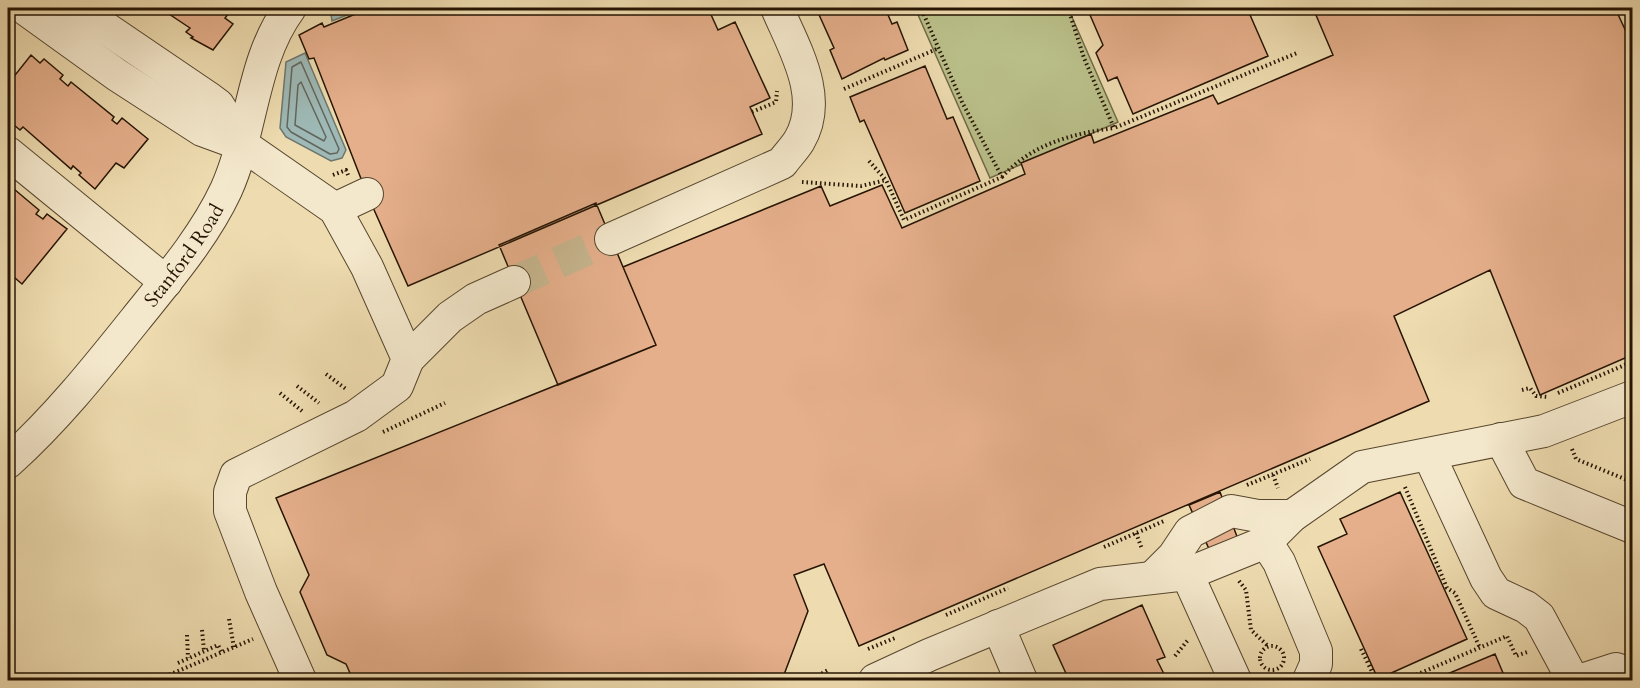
<svg xmlns="http://www.w3.org/2000/svg" width="1640" height="688" viewBox="0 0 1640 688" font-family="Cardo,serif">
<rect width="100%" height="100%" fill="#eedcb0"/>
<filter id="stains"><feTurbulence type="fractalNoise" baseFrequency=".00333" numOctaves="4"/><feColorMatrix values="0 0 0 0 .2 0 0 0 0 .09 0 0 0 0 .02 0 0 0 .5 -.17"/></filter>
<radialGradient id="worn" r=".72"><stop offset=".6" stop-color="#630" stop-opacity="0"/><stop offset="1" stop-color="#630" stop-opacity=".3"/></radialGradient>
<path fill="#bac08a" stroke="#706a46" stroke-width="1.5" d="M915 8H1068L1118 122 990 178Z"/>
<path fill="#9eb9b6" stroke="#6e776e" stroke-width="1.5" d="M336 8H365L332 21 331 14Z
M305 53 346 150 342 158 331 161 286 137 280 128 286 62Z"/>
<g fill="none" stroke-linecap="round" stroke-linejoin="round">
<path stroke="#62665c" stroke-width="1.5" d="M301 62 339 149 337 153 330 154 291 132 287 127 292 67Z
M301 82 326 137 324 141 295 125 298 85Z"/>
</g>
<path fill="#e5af8b" stroke="#251403" stroke-width="1.5" d="M160 8H233L225 18 233 24 213 50 191 38 193 37 186 32 190 28Z
M370 8H708L718 30 735 22 770 98 750 107 762 134 408 286 367 194 314 58 309 59 299 35 322 23 324 27Z
M816 8H885L892 24 897 22 908 50 885 60 884 58 842 79 830 50 834 48Z
M1087 8H1247L1268 56 1133 114 1117 77 1108 81 1096 53 1103 45Z
M1313 8H1615L1630 40 1632 39V355L1540 395 1490 270 1394 316 1429 401 859 646 824 564 794 575 808 611 782 680H353L346 664 327 655 300 592 309 575 276 498 656 345 623 267 821 186 830 206 882 185 902 228 1025 174 1021 163 1091 134 1094 143 1213 95 1218 104 1333 55Z
M31 55 40 63 44 59 63 75 60 79 68 86 71 82 114 117 112 120 117 124 122 118 148 139 124 168 116 163 95 189 79 175 81 173 73 166 71 169 23 127 20 130 8 120V84Z
M925 66 947 119 953 117 980 181 905 213 864 120 860 122 850 97Z
M8 184 39 210 36 214 43 219 47 214 67 229 22 284 8 272Z
M596 203 656 345 558 385 499 245Z
M1220 492 1238 539 1210 551 1189 505Z
M1400 492 1467 639 1378 679 1318 547 1347 534 1340 519Z
M1142 605 1165 657 1157 660 1167 680H1069L1053 645Z
M1495 654 1506 680H1433Z"/>
<g fill="none" stroke-linecap="round" stroke-linejoin="round">
<path stroke="#c6b48d" stroke-width="32" stroke-dasharray="32 16" stroke-linecap="butt" d="M514 282 611 239"/>
<g stroke="#57462e" stroke-width="34">
<g id="minor">
<path d="M24 8 117 75 202 130 243 145 335 209 367 267 408 359 397 386 356 416 236 475 230 492V511L261 592 300 680"/>
<path d="M76 8 210 99 218 105 243 145"/>
<path d="M8 153 166 282"/>
<path d="M335 209 367 194"/>
<path d="M611 239 782 163C787 156 794 149 799 141 825 98 794 48 777 8"/>
<path d="M408 359 450 317 476 299 514 282"/>
<path d="M1501 439 1524 483 1632 527"/>
<path d="M1429 455 1486 578 1496 593 1526 607 1539 617 1573 680"/>
<path id="s1" d="M8 462C55 420 95 370 135 320 167 280 204 237 226 190 253 130 251 61 290 8"/>
<path d="M1266 542 1279 562 1316 651V664L1309 680"/>
<path d="M1187 574 1235 680"/>
<path d="M1154 576 1174 556 1190 532 1231 511 1258 516H1292"/>
<path d="M998 626 1021 680"/>
<path d="M875 680 929 655 1100 584 1187 574 1266 542 1292 516 1362 467 1544 431 1632 397"/>
<path d="M1582 680 1616 669 1632 675"/>
</g>
</g>
<path stroke="#251403" stroke-width="4" stroke-dasharray="1.5 3" stroke-linecap="butt" d="M1068 8 1084 58 1114 128 1297 53
M844 89 939 48
M752 112 776 102 777 91
M869 161 886 180 904 220 1002 177 962 102 921 8
M333 175 346 170 348 175
M1002 177C1032 144 1071 134 1114 128
M802 182 861 186 886 180
M326 374 346 389
M297 386 319 403
M1522 390 1530 388 1536 396 1548 397
M280 393 302 411
M1558 393 1632 362
M383 432 445 403
M1572 449 1576 459 1632 482
M1273 475 1278 488
M1247 485 1310 459
M1405 487 1447 588 1455 593 1480 648
M1136 533 1142 549
M1104 547 1164 521
M1239 581 1246 590 1251 630 1268 646
M946 615 1008 588
M229 619 234 648
M202 630 204 651
M187 635 188 658
M1260 658a12 12 0 1 1 24 0a12 12 0 1 1-24 0Z
M868 649 895 638
M1361 649 1376 680
M1175 656 1188 640
M178 663 218 645 222 653
M157 680 253 639
M810 680 828 670
M1404 680 1507 636 1516 656 1527 652"/>
<use href="#minor" stroke="#f4e8cc" stroke-width="32"/>
</g>
<g text-anchor="middle" dominant-baseline="central" stroke-width="6" stroke-linejoin="round" paint-order="stroke">
<g font-size="20" fill="#251403" stroke="#f4e8cc">
<text stroke="none"><textPath href="#s1" startOffset="272">Stanford Road</textPath></text>
</g>
</g>
<rect width="1640" height="688" fill="none" stroke="#eedcb0" stroke-width="30"/>
<rect x="9" y="9" width="1622" height="670" fill="none" stroke="#251403" stroke-width="3"/>
<rect x="15" y="15" width="1610" height="658" fill="none" stroke="#251403" stroke-width="1.5"/>
<rect width="100%" height="100%" filter="url(#stains)"/>
<rect width="100%" height="100%" fill="url(#worn)"/>
</svg>
